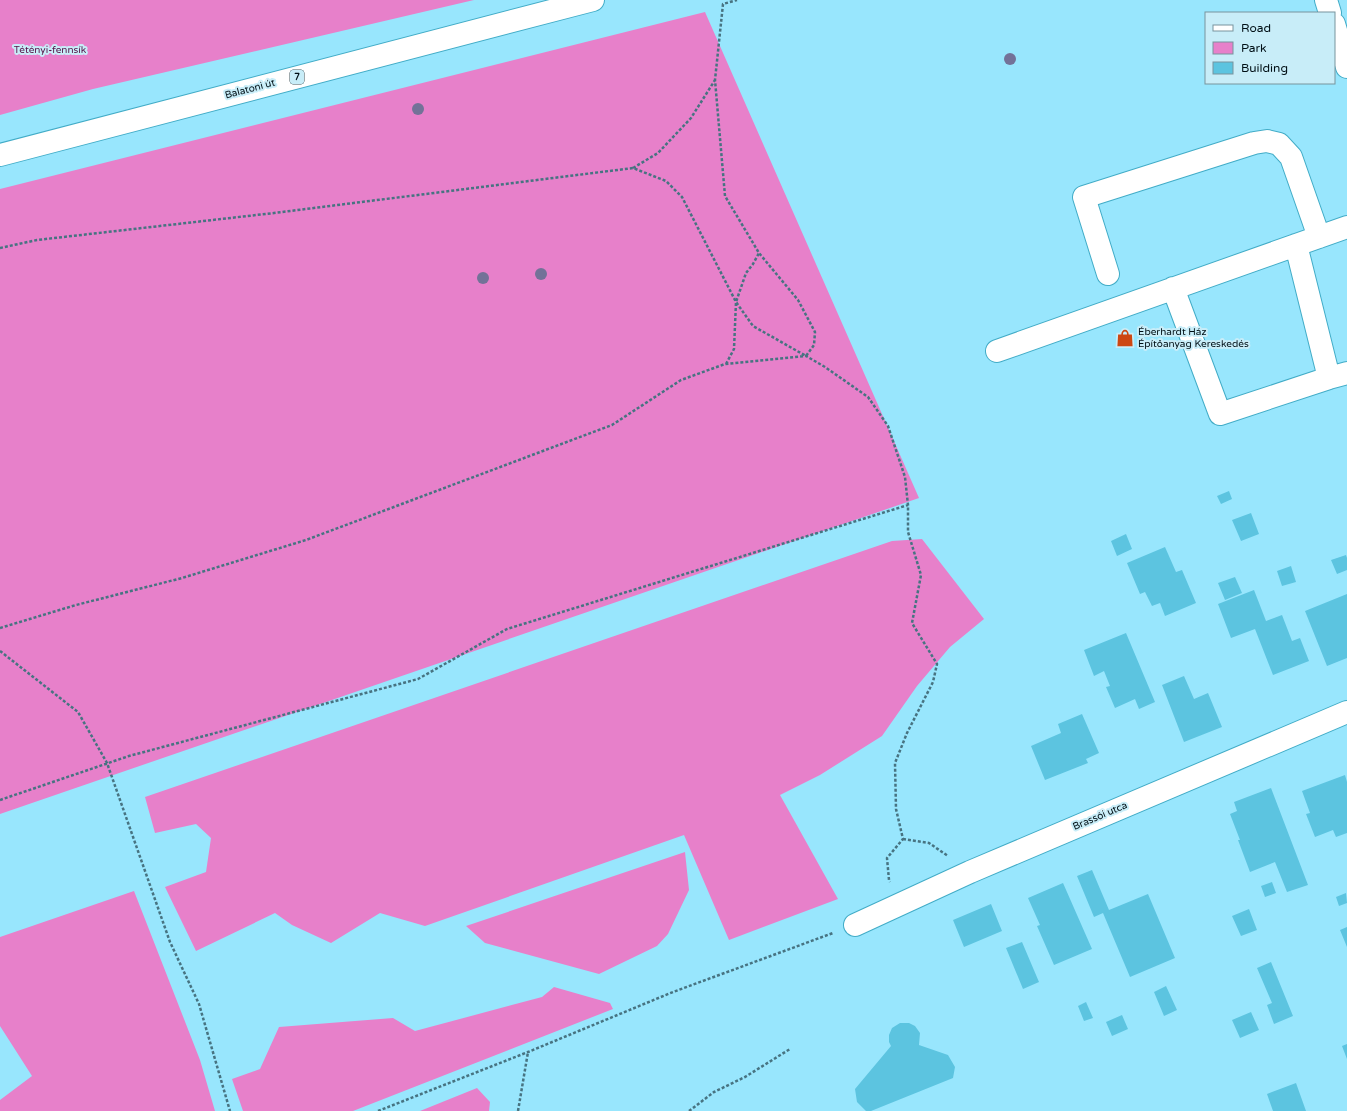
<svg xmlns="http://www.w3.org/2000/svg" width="1347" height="1111" viewBox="0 0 1347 1111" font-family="'Varela Round',sans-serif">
<rect width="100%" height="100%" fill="#98e6fd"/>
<path fill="#e780ca" d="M0 0H474L93 89 0 115Z
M705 12 919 498 0 814V189Z
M922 539 984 619 950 647 917 686 882 736 820 775 780 795 838 899 729 940 684 835 425 926 380 913 331 943 292 925 275 913 196 951 165 887 206 872 211 838 196 824 155 833 145 797 892 541Z
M685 852 689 890 668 934 657 946 599 974 485 943 466 926Z
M134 891 200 1060 215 1111H0V1100L32 1076 0 1026V937Z
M554 987 610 1003 613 1009 353 1111H243L232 1079 260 1069 279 1027 393 1018 415 1031 542 997Z
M477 1088 490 1102 489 1111H420Z"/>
<path fill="#5cc4e0" d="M1229 491 1232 499 1221 504 1217 496Z
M1251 513 1259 534 1241 541 1232 520Z
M1126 534 1132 549 1117 556 1111 541Z
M1165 547 1176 572 1182 570 1196 603 1165 616 1160 603 1152 606 1145 592 1140 594 1127 563Z
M1346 555 1347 558V570L1337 574 1331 560Z
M1291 566 1296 582 1282 586 1277 571Z
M1235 577 1242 593 1225 600 1218 583Z
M1254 590 1266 621 1282 615 1292 641 1300 638 1309 661 1273 675 1255 629 1231 638 1218 604Z
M1347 594V658L1327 666 1305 611Z
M1126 633 1155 702 1139 709 1135 699 1115 708 1106 687 1110 686 1104 671 1094 676 1084 650Z
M1184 676 1194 699 1208 693 1222 727 1184 742 1162 685Z
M1082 714 1099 753 1086 759 1088 763 1045 780 1031 746 1061 733 1058 724Z
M1345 775 1347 782V833L1336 837 1333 830 1315 837 1306 814 1310 813 1302 791Z
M1271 788 1308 885 1287 892 1275 862 1250 872 1238 840H1240L1230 814 1237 811 1234 802Z
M1092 870 1109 910 1148 894 1175 958 1130 977 1103 913 1094 917 1077 876Z
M1272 882 1276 893 1265 897 1261 886Z
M1063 883 1092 949 1054 965 1037 926 1040 925 1028 898Z
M1346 893 1347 903 1339 906 1336 897Z
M991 904 1002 931 964 947 953 920Z
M1249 909 1257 930 1241 936 1232 916Z
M1347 927V947L1340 930Z
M1022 942 1039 982 1023 989 1006 948Z
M1271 962 1293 1016 1274 1024 1267 1005 1272 1003 1257 968Z
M1166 986 1177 1010 1164 1016 1154 992Z
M1086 1002 1093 1018 1084 1021 1078 1006Z
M1251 1012 1259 1030 1240 1038 1232 1020Z
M1122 1015 1128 1029 1112 1036 1106 1022Z
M900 1023H909L915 1026 920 1033 919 1045 948 1055 955 1067 953 1078 871 1111H866L857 1102 855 1089 891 1046 889 1042V1035L892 1028Z
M1347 1044V1059L1342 1046Z
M1296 1083 1306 1111H1273L1267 1094Z"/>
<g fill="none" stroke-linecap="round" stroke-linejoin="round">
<g stroke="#42acc7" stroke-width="24">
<path id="minor" d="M1326 0 1330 13
M1334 24 1347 67
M1108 274 1084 197 1254 143 1267 141 1279 144 1291 157 1319 237
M1173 288 1220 414 1329 378 1296 245
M997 351 1347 227
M1329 378 1347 373
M855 925 970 872 1347 712"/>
</g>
<g stroke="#42acc7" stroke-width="24">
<path id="major" d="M0 155 593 0"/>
</g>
<path stroke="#477381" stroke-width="2.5" stroke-dasharray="3 2" stroke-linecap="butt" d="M633 168 658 153 691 118 715 80
M0 248 37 240 274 213 633 168 666 181 682 197 736 302 753 326 806 356 814 345 815 332 798 300 759 253 725 196 715 80 723 4 737 0
M726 364 734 349 736 302 746 273 753 264 759 253
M0 628 76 605 182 578 306 540 612 425 681 380 725 364 806 356 825 367 868 397 888 426 905 477 908 505V532L921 575 912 623 937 664 933 682 907 733 895 763 896 809 903 839 887 858 889 880 890 882
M0 651 78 712 107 763 170 942 199 1004 230 1111
M0 800 129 756 418 679 507 629 908 505
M903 839 929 843 948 856
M378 1111 528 1052 673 992 833 933
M518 1111 528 1052
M689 1111 714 1092 745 1077 790 1049"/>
<use href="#minor" stroke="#fff" stroke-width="22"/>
<use href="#major" stroke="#fff" stroke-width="22"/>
</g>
<g fill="#737298">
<circle cx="1010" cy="59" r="6"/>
<circle cx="418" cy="109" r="6"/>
<circle cx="541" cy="274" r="6"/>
<circle cx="483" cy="278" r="6"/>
</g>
<defs>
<g id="shop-bare" transform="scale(1.38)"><path d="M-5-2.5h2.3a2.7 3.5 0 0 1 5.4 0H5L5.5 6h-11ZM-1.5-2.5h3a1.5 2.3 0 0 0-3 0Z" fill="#cd4712" stroke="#c8edf8" stroke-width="2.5" paint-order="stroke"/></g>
</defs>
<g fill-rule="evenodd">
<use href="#shop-bare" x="1125" y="338"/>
</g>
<g text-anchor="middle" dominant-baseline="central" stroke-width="4" stroke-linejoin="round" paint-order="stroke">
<rect fill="#c8edf8" stroke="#3c5259" stroke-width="1" x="290" y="70" width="14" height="14" rx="3"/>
<g font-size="9" font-weight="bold" fill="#000f15">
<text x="297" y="77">7</text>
</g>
<g font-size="10" fill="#551346" stroke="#c8edf8">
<text x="50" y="50">Tétényi-fennsík</text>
</g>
<g font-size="10" fill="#000f15" stroke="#c8edf8">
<text transform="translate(250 89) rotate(-15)">Balatoni út</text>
<text transform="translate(1100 816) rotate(-23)">Brassói utca</text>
</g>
<g font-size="10" fill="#000f15" stroke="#c8edf8" text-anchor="start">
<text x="1138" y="332">Éberhardt Ház<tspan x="1138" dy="12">Építőanyag Kereskedés</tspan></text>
</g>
</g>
<rect x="1205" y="12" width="130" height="72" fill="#c8edf8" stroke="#78949d"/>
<rect x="1213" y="25" width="20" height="6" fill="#ffffff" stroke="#78949d"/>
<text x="1241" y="32" font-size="12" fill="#000f15">Road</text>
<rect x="1213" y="42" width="20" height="12" fill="#e780ca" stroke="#78949d"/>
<text x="1241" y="52" font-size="12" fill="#000f15">Park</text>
<rect x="1213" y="62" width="20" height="12" fill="#5cc4e0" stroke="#78949d"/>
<text x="1241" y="72" font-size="12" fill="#000f15">Building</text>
</svg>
